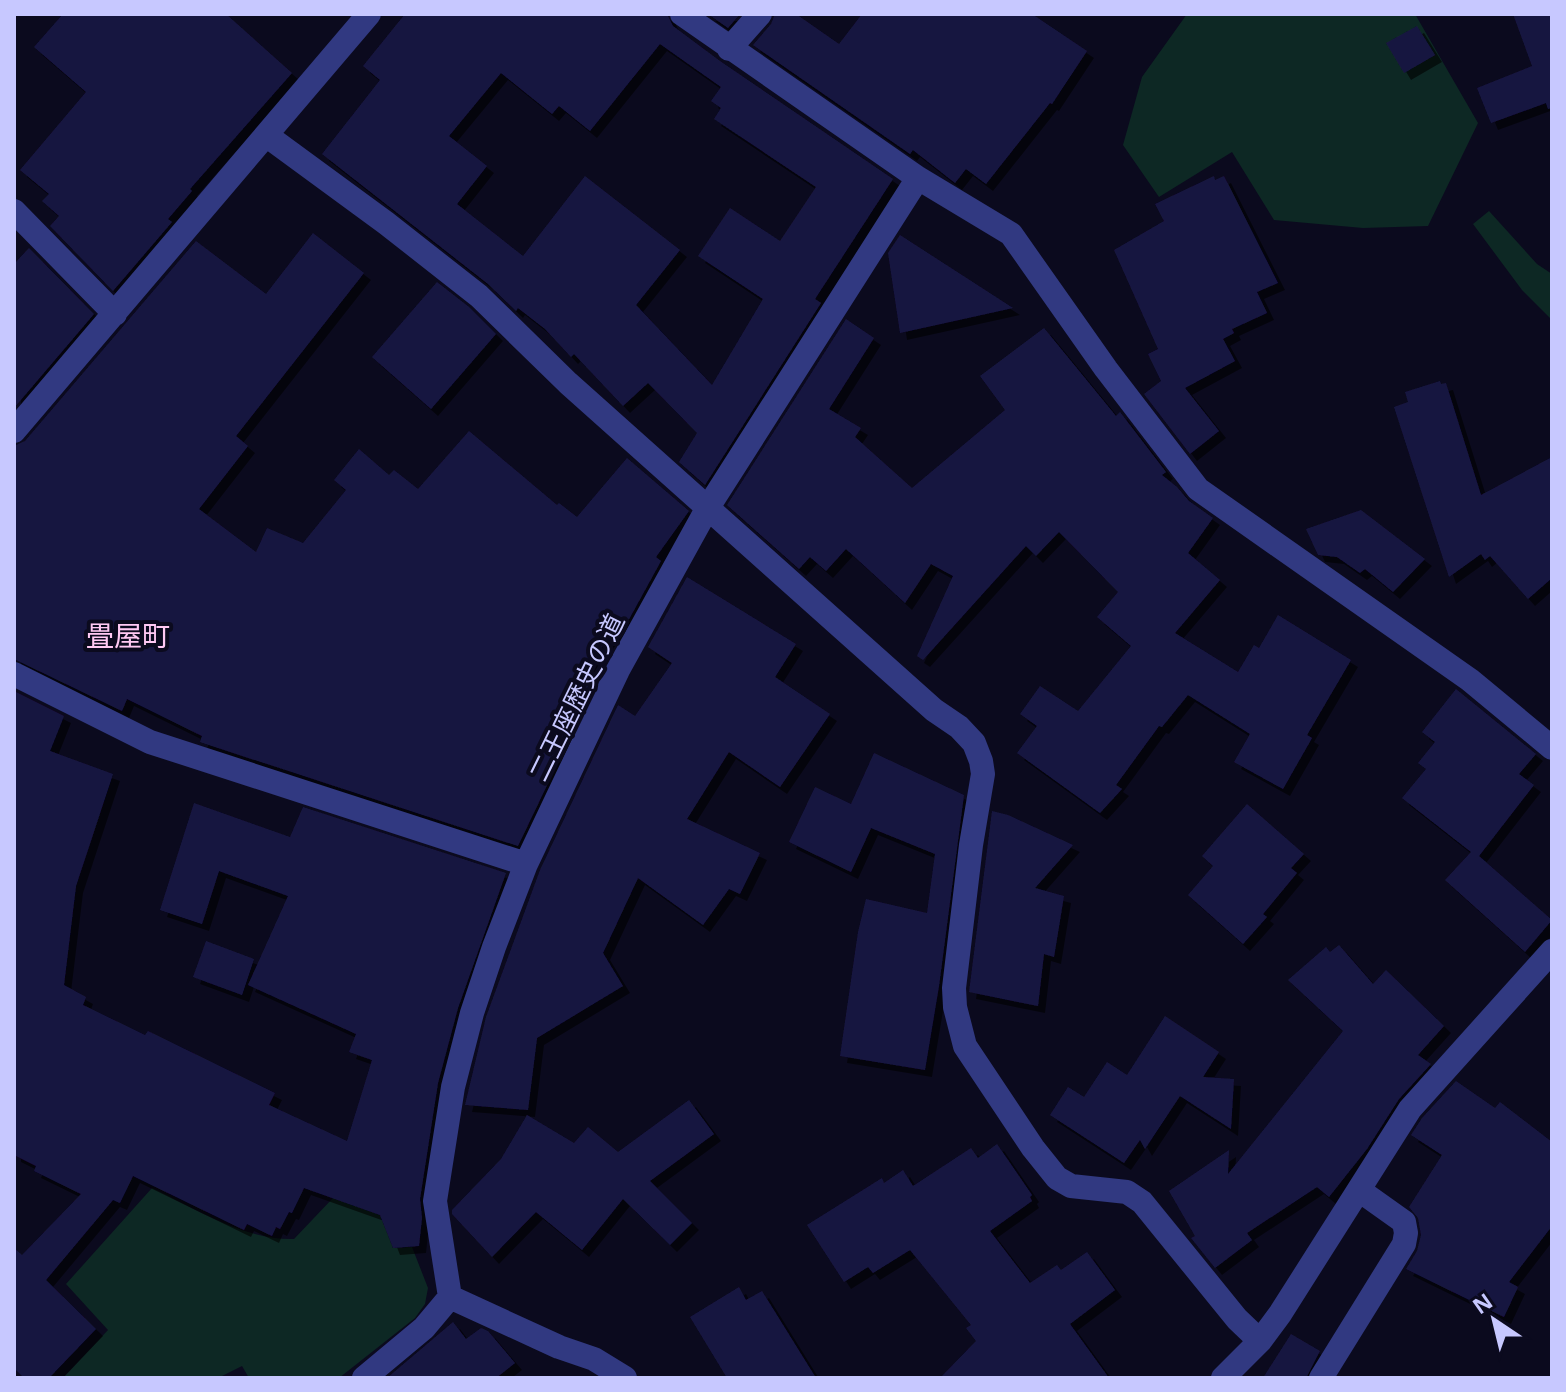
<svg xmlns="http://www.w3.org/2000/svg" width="1566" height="1392" viewBox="0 0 1566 1392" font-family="'Open Sans','Noto Sans JP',sans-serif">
<defs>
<filter id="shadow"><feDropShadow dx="7" dy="7" stdDeviation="0" flood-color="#0009"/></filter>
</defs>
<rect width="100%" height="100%" fill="#0b0a1e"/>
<path fill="#0d2824" d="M1187 14H1415L1478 123 1428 226 1363 228 1274 220 1232 152 1159 197 1123 145 1142 77Z
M1489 211 1537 264 1552 274V320L1522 290 1473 224Z
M152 1188C196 1209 244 1240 294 1239L333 1198 380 1215 393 1248 412 1247 428 1288 425 1304 415 1318 339 1378H249L242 1366 218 1378H63L108 1330 66 1284Z"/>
<path fill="#181540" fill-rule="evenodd" filter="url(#shadow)" d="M63 14H226L292 73 190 189 192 191 168 219 172 222 113 291 50 226 59 216 42 201 49 194 20 170 86 92 34 47Z
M405 14H667L673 26 720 61 893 179 815 299 821 303 705 485 679 462 697 433 648 383 623 406 574 354 571 357 545 329 518 308 516 311 488 284 322 154 380 80 363 66ZM660 44 721 87 711 101 721 108 714 119 816 187 780 241 730 208 698 256 763 299 712 385 636 305 680 250 585 176 523 256 457 204 487 166 449 136 501 73 552 114 559 106 590 131Z
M708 14H740L728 28Z
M775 14H796L839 44 862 14H1032L1087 51 1052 104 1050 103 986 184 966 169 955 183 913 150 910 154 753 45 771 24Z
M1513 14H1552V108L1548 109 1546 103 1491 123 1477 88 1532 66Z
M1417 26 1435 55 1404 73 1386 43Z
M1214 176 1215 180 1224 176 1278 283 1257 292 1267 313 1232 329 1234 333 1223 339 1235 361 1185 388 1219 431 1190 454 1144 394 1161 381 1148 354 1158 349 1114 250 1164 221 1155 204Z
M313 233 364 273 236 436 248 446 199 509 256 552 267 528 303 543 346 490 334 480 359 449 389 475 394 470 418 489 469 431 557 505 559 503 577 517 627 458 689 511 656 557 661 561 622 632 617 628 577 679 593 689 518 846 212 746 200 742 202 736 127 699 122 711 14 659V446L25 441 196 241 266 294Z
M900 235 1013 308 900 333 888 253Z
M29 248 94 314 14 408V264Z
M437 282 469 307 496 334 431 409 372 357Z
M846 319 874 338 829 409 861 428 855 437 912 488 1005 410 980 376 1044 328 1116 416 1120 412 1166 472 1162 475 1177 487 1189 501 1213 518 1188 553 1220 580 1175 633 1238 672 1254 645 1259 648 1278 615 1351 660 1307 735 1312 738 1283 789 1234 762 1250 734 1188 695 1162 727 1159 726 1116 785 1122 789 1100 813 1017 753 1037 726 1020 714 1040 686 1078 711 1131 646 1097 617 1118 592 1059 532 1036 556 1026 546 923 660 917 656 953 576 931 564 905 603 846 549 826 571 810 557 799 569 727 505Z
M1440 381 1441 384 1446 383 1481 495 1552 457V578L1528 599 1490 556 1485 560 1481 554 1449 577 1394 407 1408 402 1405 392Z
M1361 510 1425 559 1393 592 1365 569 1360 573 1337 557 1318 555 1306 529Z
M687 577 796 644 775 677 830 714 780 787 729 752 687 819 760 853 740 894 729 889 703 925 638 878 603 953 623 986 537 1038 528 1110 465 1105 486 1017 540 870 618 705 635 716 672 663 648 647Z
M1456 689 1536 754 1519 774 1534 785 1479 856 1552 920 1525 952 1445 880 1471 852 1402 798 1426 769 1418 763 1435 742 1422 732Z
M14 691 64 716 50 751 113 774 76 886 64 985 86 997 83 1005 145 1035 148 1031 275 1093 269 1105 347 1141 372 1060 349 1052 356 1034 248 985 288 896 219 871 202 924 160 910 194 803 290 837 303 807 506 873 458 1008 438 1083 420 1199 422 1218 419 1246 393 1248 380 1215 304 1188 292 1213 289 1212 280 1229 276 1227 272 1236 247 1224 244 1230 133 1176 120 1203 113 1200 46 1280 96 1329 49 1378H24L14 1368V1248L22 1255 81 1194 34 1171 36 1166 14 1155Z
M874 753 964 795 939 986 925 1070 840 1056 858 932 866 899 927 913 935 854 871 828 851 872 789 842 815 787 851 804Z
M1247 804 1304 854 1291 868 1297 873 1263 914 1267 917 1243 944 1188 895 1213 866 1202 856Z
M992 811 1008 815 1073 845 1035 888 1064 896 1054 957 1044 954 1038 1006 969 992Z
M206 941 254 959 242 995 193 977Z
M1339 945 1373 984 1386 970 1444 1026 1418 1055 1431 1064 1399 1099 1367 1149 1329 1197 1317 1187 1247 1233 1252 1240 1215 1268 1191 1238 1195 1236 1169 1191 1229 1150 1228 1174 1343 1031 1288 980 1326 947 1330 952Z
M1165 1016 1219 1052 1203 1077 1234 1079 1231 1129 1180 1096 1145 1149 1140 1140 1124 1163 1050 1115 1068 1087 1084 1097 1107 1062 1127 1075Z
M1456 1081 1495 1108 1500 1102 1552 1142V1226L1509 1282 1518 1287 1504 1317 1406 1269 1417 1251 1421 1235 1418 1218 1409 1207 1442 1155 1411 1135 1422 1118Z
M689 1100 714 1134 650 1181 692 1223 670 1245 623 1199 582 1250 536 1212 492 1257 452 1214V1210L501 1159 527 1115 574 1143 588 1127 618 1152Z
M997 1144 1032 1195 1030 1197 1032 1201 990 1231 1030 1283 1057 1265 1061 1270 1087 1252 1115 1290 1070 1324 1109 1378H940L976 1341 966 1328 971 1325 910 1250 873 1273 868 1267 844 1282 807 1225 882 1178 884 1183 903 1170 913 1186 971 1148 978 1158Z
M739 1287 746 1300 762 1291 816 1378H727L690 1317Z
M453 1322 466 1339 481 1328 488 1331 515 1363 496 1378H387Z
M1291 1334 1320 1351 1306 1378H1263Z"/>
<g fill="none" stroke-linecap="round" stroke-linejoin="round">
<path stroke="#313981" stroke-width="24" d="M682 14 918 178 1011 234 1106 369 1198 489 1470 680 1552 748
M729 49 760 14
M266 135 386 223 479 296 568 383 934 710 959 727 974 743 981 761 983 774 971 845 954 988 955 1007 965 1046 1033 1148 1057 1178 1071 1186 1127 1192 1142 1202 1237 1319 1260 1341
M14 211 115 314
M14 431 369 14
M14 674 150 742 526 864
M450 1297 435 1201 453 1087 472 1013 494 947 526 864 618 670 707 509 918 178
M450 1297 559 1347 594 1359 625 1378
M364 1378 424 1328 450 1297
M1223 1378 1260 1341 1280 1314 1410 1109 1552 951
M1321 1378 1404 1244 1406 1233 1404 1222 1359 1190"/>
</g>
<g text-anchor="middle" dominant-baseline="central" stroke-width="8" stroke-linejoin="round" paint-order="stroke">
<g font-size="26" fill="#c7c8ff" stroke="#0b0a1e">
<text transform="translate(576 697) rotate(-64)">二王座歴史の道</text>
</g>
<g font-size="28" fill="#ffc9f3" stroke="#0b0a1e">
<text x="128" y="635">畳屋町</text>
</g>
</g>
<rect width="1566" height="1392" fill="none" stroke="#c7c8ff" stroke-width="32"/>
<g transform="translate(1494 1320) rotate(325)" stroke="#0b0a1e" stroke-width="6" paint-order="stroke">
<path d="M0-6L14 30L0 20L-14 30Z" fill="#c7c8ff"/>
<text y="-12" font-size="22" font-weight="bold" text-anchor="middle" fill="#c7c8ff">N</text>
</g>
</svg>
